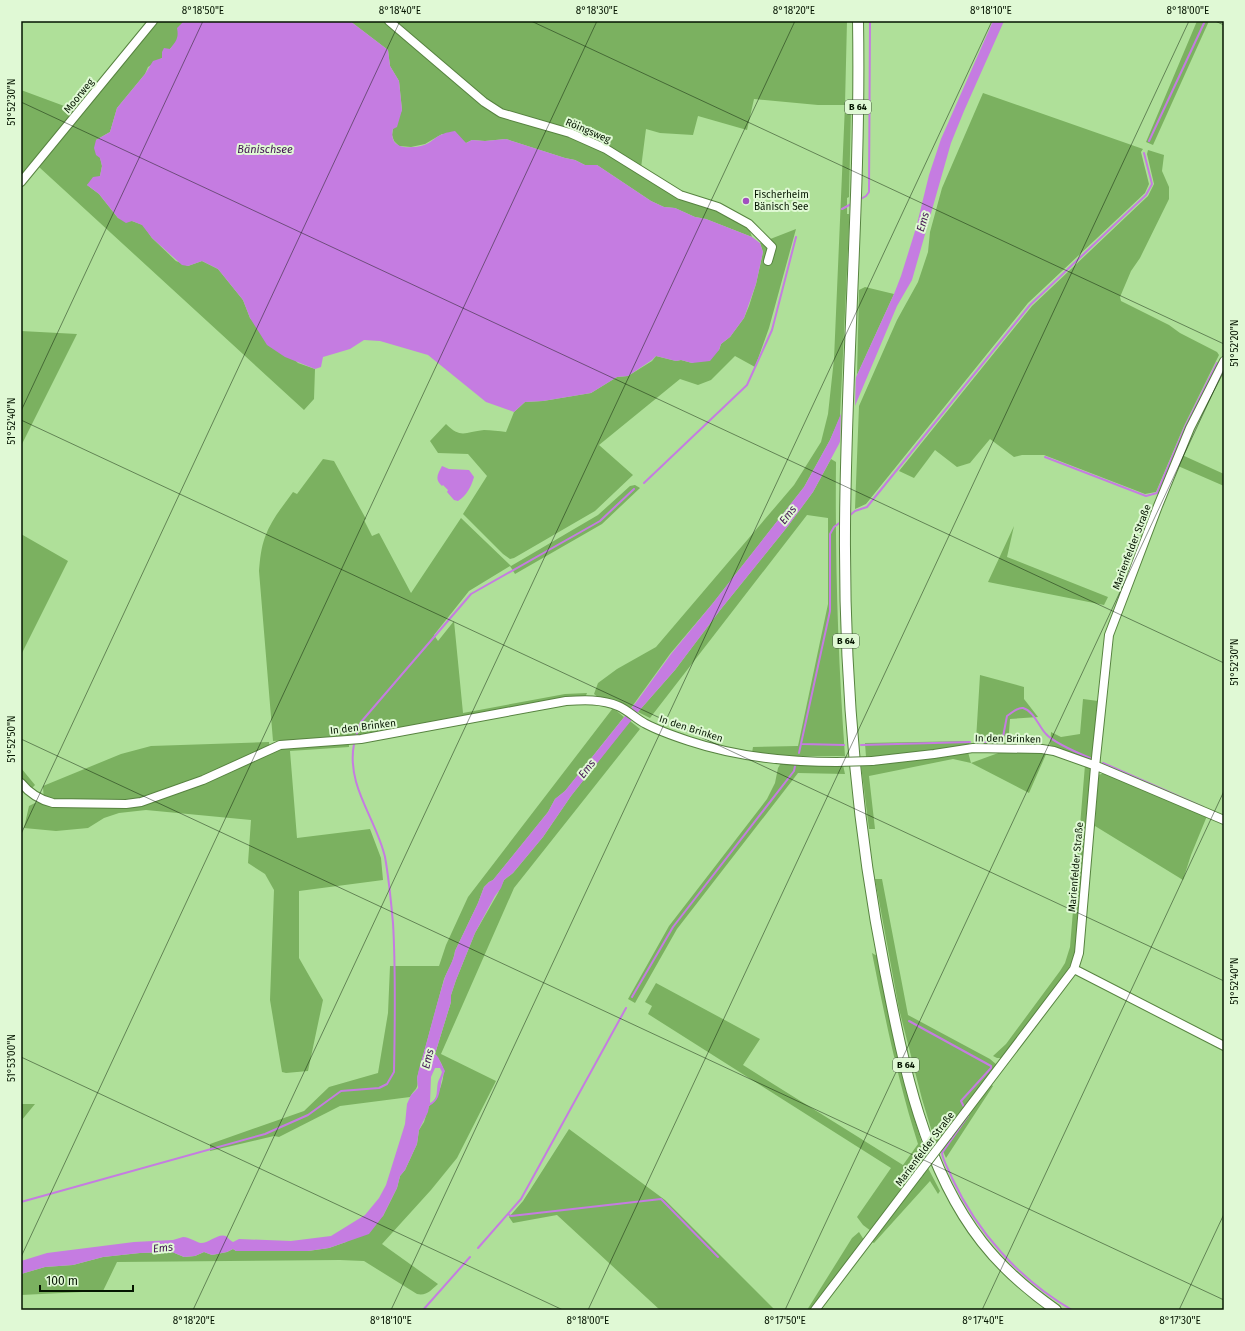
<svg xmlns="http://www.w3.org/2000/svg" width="1245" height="1331" viewBox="0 0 1245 1331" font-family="'Fira Sans',sans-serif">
<rect width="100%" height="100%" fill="#afe099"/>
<path fill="#7bb160" d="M157 21H193L183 22 177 41 162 58 148 67 145 74 117 108 110 132 96 140 102 166 100 176 87 185 99 194 118 218 132 221 143 225 152 238 176 261 188 266 202 261 218 269 243 300 250 318 298 363 315 369 314 399 304 410 39 167Z
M350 21H385L482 104 569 135 605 151 679 197 728 214 748 226 752 237 706 219 695 217 675 208 664 207 651 201 597 165H585L575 160 565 158 506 139 485 141 472 140 466 143 442 134 425 144 411 147 399 146 394 141 392 135 393 129 402 110 399 81 390 66 388 50Z
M394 21H847L845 104 851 110 849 197 847 198V214H849V227L840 417 830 440 804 487 713 603 670 654 631 708 618 701 599 698 594 694 598 683 617 669 656 647 794 485 821 442 828 414 834 359 845 105H818L754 99 747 130 698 116 693 135 660 133 646 129 641 168 608 148 502 110 485 100Z
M1197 21H1209L1153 145 1146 142Z
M21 90 75 110 21 175Z
M983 93 1143 149 1141 152 1149 184 1145 193 1028 303 866 504 855 509 859 406 897 320 918 282 928 252 930 232 942 188Z
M1148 150 1164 155 1162 171 1169 187V199L1140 258 1131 271 1120 297 1121 301 1169 325 1180 333 1217 352 1219 355 1184 426 1156 492 1145 494 1044 455H1022L1014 457 990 439 970 463 957 467 935 450 914 478 899 471 1032 306 1148 196 1154 184 1147 154Z
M796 229 769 328 755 367 735 356 711 380 698 385 680 379 599 445 633 475 595 511 514 558 510 559 503 554 463 514 487 476 468 454 438 453 430 441 446 424C461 439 465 432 484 430 491 430 499 431 506 432L514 412 525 402 543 401 591 393 617 377 628 376 652 361 656 356 676 361 681 360 692 363 719 350 721 344 730 337 744 318 749 306 756 284 763 252 760 243Z
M865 287 894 294 857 375 859 290Z
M21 331 77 334 21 446Z
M1182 455 1224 474V486L1178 466Z
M323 459 334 461 366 519 364 520 372 536 379 533 411 593 461 518 511 566 598 515 630 486 635 485 640 488 602 524 515 574 510 566 469 591 434 635 438 641 454 621 463 713 565 694 587 693 585 698 360 736 273 741 259 571C260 559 261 548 265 537 271 520 283 506 293 492L297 494Z
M831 459 836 462C835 560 838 658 845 756H787L752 753 753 747 798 746 828 604V518L807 515 650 718 638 712 675 670 721 609 788 526 813 492Z
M1014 526 1007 557 1108 597 1104 605 988 582Z
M21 534 68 561 21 655Z
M980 675 1024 687V699L1038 717 1010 719 1008 745 979 744 976 740Z
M1083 699 1098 701 1092 758 1089 761 1050 745 1051 732 1061 737 1080 734Z
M613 708 624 717 565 791 555 799 548 812 493 880 489 882 484 887 478 903 455 951C454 960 448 970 444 979L417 1078C419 1090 415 1088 410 1097L340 1106 279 1137 274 1136 210 1151V1144L304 1111 329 1087 378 1073 388 1013 390 966H439L446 945 468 897Z
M630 721 640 729 514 888 441 1054 496 1081 457 1158 431 1190 382 1244 438 1284C431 1290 427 1296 417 1294L364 1261 340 1260 117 1262 103 1291 21 1295V1274L45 1267 73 1265 103 1257 140 1253 172 1252 184 1257 195 1256 204 1252 212 1255 227 1252 233 1249 236 1251H308L329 1248 346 1242 383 1216 397 1188 400 1176 405 1170 417 1144 419 1130 424 1122 429 1106C437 1102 446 1076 443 1068 442 1064 438 1057 435 1054L451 1002V995L456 980 475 933 498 893 504 880 513 873 543 837 571 796Z
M970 741 969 745 897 755 866 757 865 743Z
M269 742 270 753 286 748 349 744V747L290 751 297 838 370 829 381 858 383 880 299 891V958L323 1000 308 1071 286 1073 282 1072 270 1000 274 890 265 874 248 863 251 820 146 810 119 813 104 818 88 828 56 831 24 828 29 806 37 802 44 804 43 786 121 754 151 746Z
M968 752 971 763 1001 752H1047L1029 793 971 763 953 759 869 776 875 829H869L861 765Z
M781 763 843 765 845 774 798 773 677 929 635 1003 628 999 669 926 767 799 775 783 778 768Z
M1085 765 1092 769 1076 950 1073 960 1064 977 1002 1058H997L993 1056 1006 1044 1060 971 1065 963 1070 947Z
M21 768 35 785 30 790 21 778Z
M1105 773 1207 816 1191 855 1183 880 1095 826 1098 775Z
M875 879H882L908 1015 990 1059 997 1065 936 1145 922 1099 899 1009Z
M872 953 877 956C890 1024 904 1093 927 1158L871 1231 863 1225 857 1217 891 1168 648 1014 652 1006 645 1002 656 983 760 1039 743 1065 903 1165 918 1144C898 1081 885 1018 872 953Z
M990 1084 993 1086 946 1158 942 1149Z
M21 1104H35L21 1121Z
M569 1129 665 1200 775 1310H660L557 1215 513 1223 509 1217 523 1201Z
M928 1168 940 1191 938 1194 930 1181 874 1243 872 1242Z
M859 1232 864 1240 812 1310H807L852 1238Z"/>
<path fill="#c57ce1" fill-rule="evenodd" d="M193 21H350L388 50 390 66 399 81 402 110 397 127 393 129C388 150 411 149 424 145 431 143 436 136 443 134 447 132 451 132 455 131L466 143 472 140 485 141 506 139 565 158 575 160 585 165H597L651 201 664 207 675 208 695 217 706 219 752 237 760 243 763 252 756 284 744 318 730 337 721 344 719 350 710 361 692 363 681 360 676 361 656 356 652 360 628 376 617 377 591 393 543 401 525 402 514 412 486 402 428 355 380 341 364 340 350 349 323 357 321 367 315 369 285 357 267 345 250 318 243 300 218 269 202 261 188 266 182 265 152 238 142 225 132 221 126 223 118 218 99 194 87 185 93 177 100 176 102 166 100 158 96 155 94 148 96 140 110 132 117 108 145 74 153 61 162 58V52L164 48 170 49C176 41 179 38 177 28L183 22Z
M993 21H1004L964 111 951 143 912 280 897 306 839 444 813 492 788 526 721 609 675 670 638 712 571 796 543 837 513 873 504 880 501 888 495 896 475 933 456 980 451 995V1002L435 1054 438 1057 445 1071C443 1076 441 1080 441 1084 439 1094 439 1101 429 1106L428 1112 419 1130 417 1144 405 1170 400 1176 397 1188 383 1216 369 1234 329 1248 308 1251H236L233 1249 227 1252 212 1255 204 1252 195 1256 184 1257 172 1252 140 1253 103 1257 73 1265 45 1267 21 1274V1261L47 1253 134 1242 173 1240 183 1237C190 1237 197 1243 201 1243 209 1243 218 1233 226 1236 228 1238 231 1241 233 1242L239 1239 291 1241 331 1236 365 1215 379 1198 386 1185 405 1124 407 1104 411 1095 418 1088 417 1078 419 1069C428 1039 435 1009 444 980 447 970 454 961 455 951L478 903 484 887 489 882 493 880 548 812 555 799 565 791 637 701 671 654 713 603 804 487 830 440 857 375 894 294 901 276 916 228 929 175 941 139ZM435 1068H440L442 1072C441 1076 439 1079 438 1082 436 1090 439 1099 430 1103L431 1077Z
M442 466 449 469 469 470 474 477C471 487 467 495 458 501L454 500 447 492 448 490 443 485 442 486C434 479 438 474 442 466Z"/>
<path fill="#afe099" d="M856 371 855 410 840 447 841 408Z"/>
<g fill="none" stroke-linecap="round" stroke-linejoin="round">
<path stroke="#c57ce1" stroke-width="2" d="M1149 141 1205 21
M859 200 866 196 869 192 870 21
M842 209 853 203
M1045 457 1146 496 1157 493 1185 427 1217 363
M644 483 747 385 772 330 796 237
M849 516 855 511 867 507 1030 305 1146 195 1152 184 1144 153
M356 736 361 722 471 594 600 521 634 489
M979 742H1002L1007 716C1012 713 1017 707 1023 708 1034 711 1039 727 1046 734 1054 743 1078 753 1090 758
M802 744 844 745
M861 745 970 742
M799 753 830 611V534L834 527 842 521
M1103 763 1203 807
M632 997 673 927 794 771 795 766
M909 1021 991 1066V1068L961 1101 964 1107
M968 1116 942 1153C943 1161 949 1170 952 1178 977 1232 1020 1280 1072 1310
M21 1202 265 1134 308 1115 341 1091 379 1088 387 1084 394 1072C395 1022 396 973 393 923 391 901 389 879 385 857 376 818 346 786 354 744
M508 1214 511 1216 661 1199 718 1257
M478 1248 521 1199 626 1008
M423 1310 470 1257"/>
<g stroke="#578340" stroke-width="10">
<path id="minor" d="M389 21 484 102 501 113 570 133 606 149 680 195 718 207 749 224 772 247 768 261
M21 182 153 21
M872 761 934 754 973 748 1042 749 1054 751 1099 767 1224 820
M21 783C30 794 40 800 53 803L126 804 141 802 203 780 280 745 361 739 566 701C583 700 602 699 618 706 628 710 636 719 646 724 659 731 674 736 689 741 737 757 786 762 837 762
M1074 969 1224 1046
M948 1135 1074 969 1079 953 1095 767 1109 635 1158 506 1190 428 1224 361
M815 1310 919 1173"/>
</g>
<g stroke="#578340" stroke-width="12">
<path id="major" d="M858 21C861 190 846 359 845 528 844 677 856 825 885 971 903 1062 923 1167 982 1242 1003 1269 1029 1291 1056 1310"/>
</g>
<use href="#minor" stroke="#fff" stroke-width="8"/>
<use href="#major" stroke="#fff" stroke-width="10"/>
<g stroke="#578340" stroke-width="10" stroke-linecap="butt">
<path id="minor-bridge" d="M837 762 872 761
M919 1173 948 1135"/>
</g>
<use href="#minor-bridge" stroke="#fff" stroke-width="8"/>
</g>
<path fill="none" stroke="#051500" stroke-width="1" stroke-opacity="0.45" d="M531 21 1224 344M1215 21 1224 25M21 102 1224 663M21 411 203 21M21 420 1224 981M21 739 1224 1300M21 834 400 21M21 1057 563 1310M21 1257 597 21M193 1310 795 21M391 1310 992 21M588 1310 1189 21M785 1310 1224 369M982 1310 1224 791M1179 1310 1224 1214"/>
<circle fill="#a14fbf" stroke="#e0f9d5" stroke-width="1.5" cx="746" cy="201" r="4"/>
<g text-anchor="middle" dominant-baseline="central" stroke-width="4" stroke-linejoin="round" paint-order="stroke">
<g fill="#e0f9d5" stroke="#475940" stroke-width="1">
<rect x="845" y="100" width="26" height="14" rx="3"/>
<rect x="833" y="634" width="26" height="14" rx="3"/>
<rect x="893" y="1058" width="26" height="14" rx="3"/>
</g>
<g font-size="9" font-weight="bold" fill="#051500">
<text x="858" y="107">B 64</text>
<text x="846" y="641">B 64</text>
<text x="906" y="1065">B 64</text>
</g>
<g font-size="10" fill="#051500" stroke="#e0f9d5">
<text transform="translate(79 96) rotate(-51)">Moorweg</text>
<text transform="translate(588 131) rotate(23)">Röingsweg</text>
<text transform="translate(1132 547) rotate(-69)">Marienfelder Straße</text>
<text transform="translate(363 727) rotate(-7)">In den Brinken</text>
<text transform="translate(691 729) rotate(18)">In den Brinken</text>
<text transform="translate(1008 739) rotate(1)">In den Brinken</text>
<text transform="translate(1076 867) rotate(-85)">Marienfelder Straße</text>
<text transform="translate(925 1149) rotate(-53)">Marienfelder Straße</text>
</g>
<g font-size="10" fill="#051500" stroke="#e0f9d5" text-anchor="start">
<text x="754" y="195">Fischerheim<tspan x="754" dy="12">Bänisch See</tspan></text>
</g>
<g font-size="11" font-style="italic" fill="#411251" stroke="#e0f9d5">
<text x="265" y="149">Bänischsee</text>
<text transform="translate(923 222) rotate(-74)">Ems</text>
<text transform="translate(788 515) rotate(-52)">Ems</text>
<text transform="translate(587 769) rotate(-52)">Ems</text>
<text transform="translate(428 1059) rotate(-76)">Ems</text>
<text transform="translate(163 1248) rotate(-6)">Ems</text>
</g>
</g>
<rect width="1245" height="1331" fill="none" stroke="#e0f9d5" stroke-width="44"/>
<path d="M40 1285v6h93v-6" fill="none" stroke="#051500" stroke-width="2"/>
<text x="46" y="1285" font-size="12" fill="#051500" stroke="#e0f9d5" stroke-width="3" paint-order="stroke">100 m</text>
<rect x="22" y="22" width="1201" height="1287" fill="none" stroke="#051500" stroke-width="1.5"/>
<g font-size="10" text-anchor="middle" fill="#051500">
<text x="203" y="14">8°18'50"E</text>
<text x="400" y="14">8°18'40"E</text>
<text x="597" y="14">8°18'30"E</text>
<text x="794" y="14">8°18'20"E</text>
<text x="991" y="14">8°18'10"E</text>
<text x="1188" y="14">8°18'00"E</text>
<text transform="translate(11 102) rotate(-90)" y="4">51°52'30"N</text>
<text transform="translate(1234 343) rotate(-90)" y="4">51°52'20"N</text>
<text transform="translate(11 421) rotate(-90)" y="4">51°52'40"N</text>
<text transform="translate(1234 662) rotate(-90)" y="4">51°52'30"N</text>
<text transform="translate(11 739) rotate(-90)" y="4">51°52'50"N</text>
<text transform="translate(1234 981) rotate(-90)" y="4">51°52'40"N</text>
<text transform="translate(11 1058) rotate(-90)" y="4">51°53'00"N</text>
<text x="194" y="1324">8°18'20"E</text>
<text x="391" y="1324">8°18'10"E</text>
<text x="588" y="1324">8°18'00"E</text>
<text x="785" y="1324">8°17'50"E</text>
<text x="983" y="1324">8°17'40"E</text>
<text x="1180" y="1324">8°17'30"E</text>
</g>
</svg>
